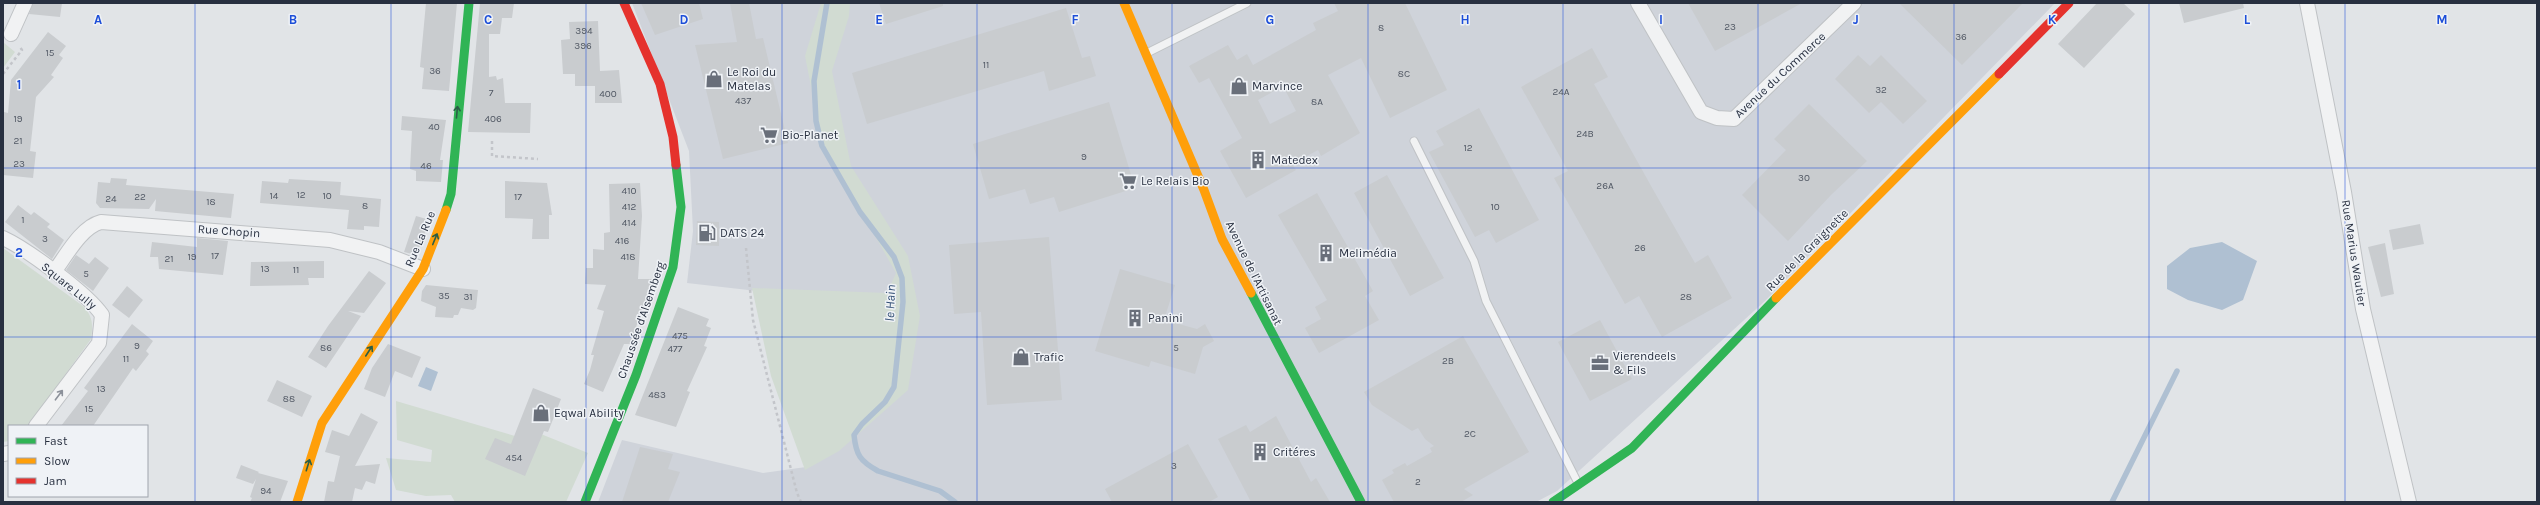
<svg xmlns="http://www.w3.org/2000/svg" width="2540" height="505" viewBox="0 0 2540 505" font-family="Karla,sans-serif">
<rect width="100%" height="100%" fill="#e1e4e7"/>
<path fill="#cfd3da" d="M632 3H2055L1766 300 1557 491 1536 502H1258L1256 499 1250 502H598L622 440 763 473 806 467 757 291 687 283 693 231 689 151Z"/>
<path fill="#d1dbd2" d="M821 3H850L849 16 832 71 851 166 908 256 920 316 908 390 839 451 805 470 771 376 752 288 887 293 896 273 822 142 805 56Z
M3 42 15 52 3 68Z
M3 248 83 306C93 316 93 325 91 339L28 426H9V441L3 442Z
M396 401 522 438 526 428 588 453 566 502H455L451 495 426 496 396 490 386 458 431 462 432 450 397 440Z"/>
<path fill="#afc0d2" d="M2222 242 2257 261 2243 300 2222 310 2188 300 2167 289V266L2190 248Z
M426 367 438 372 431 391 418 386Z"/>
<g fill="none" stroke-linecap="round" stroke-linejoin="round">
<path stroke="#afc0d2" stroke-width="5.5" d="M827 3 814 81 816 121 822 146 860 212 894 257 902 278 903 302 894 387 885 402 862 424 854 435C856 455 860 461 878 471L940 491 955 502
M2112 502 2177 371"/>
</g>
<path fill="#c9cccf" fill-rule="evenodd" d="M33 3H62L60 17 29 14Z
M426 3H457L449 91 422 89 424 68 420 67Z
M480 3H514L512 18H502L500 34H489V77L496 76 497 80 503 78 505 103H531L530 133 468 132Z
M641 3H699L703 19 655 35Z
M730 3H749L756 39 763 38 788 143 723 159 695 45 737 42Z
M879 3H943V6L886 24Z
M1334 3H1405L1447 90 1390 118 1361 58 1328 75 1360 133 1321 156 1318 150 1292 164 1296 170 1246 198 1220 151 1242 138 1209 78 1199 83 1189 66 1228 45 1237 60 1247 54 1253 65 1316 30 1313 23 1338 11ZM1283 86 1296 111 1270 124 1258 100Z
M1688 3H1802L1715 51Z
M1899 3H2023L1962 65Z
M2097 3H2123L2135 14 2084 68 2058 44Z
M2179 3H2243L2244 8 2184 23Z
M1066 8 1082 58 1090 56 1096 76 1049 91 1044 71 867 124 852 73Z
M598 21 600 71 619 70 622 103H595V86H575V74H563L561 40 570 39 569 22Z
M48 32 66 46 59 55 63 58 51 75 54 77 36 97 30 151 36 152 33 178 3 175V124L4 112 8 113 11 80Z
M1592 48 1608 77 1594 84 1655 193 1695 263 1708 255 1732 298 1662 337 1639 296 1625 304 1554 178 1568 171 1521 87Z
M1858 55 1870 66 1881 55 1927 101 1903 124 1881 102 1869 113 1835 79Z
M1109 102 1135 188 1059 212 1054 197 1030 204 1025 189 989 199 973 144Z
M1809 104 1867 161 1831 195 1788 241 1742 195 1786 150 1774 139Z
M1479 108 1539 220 1496 243 1489 230 1475 237 1429 152 1444 145 1436 131Z
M402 116 446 120 440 160H443L441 182 416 181V171L410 169 412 131 401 130Z
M1387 175 1444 278 1410 296 1354 193Z
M111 178 127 179 126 185 234 194 231 218 155 211 156 199 149 209 100 208 96 203 98 182 110 183Z
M289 179 341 182 340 195 381 199 379 227 364 226V230L347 229 349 210 260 203 262 181 288 183Z
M505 181 547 183 552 215H549V239H532L533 219 505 218Z
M640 183 642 216 638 279H653L630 344H624L603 392 584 384 590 370 594 355H591L604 311 597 309 606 285 585 284 586 268H593V249L604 250V233L610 232 609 184Z
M1317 193 1373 291 1365 296 1379 320 1319 353 1305 328 1321 319 1315 307 1327 300 1278 215Z
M18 205 31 215 34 212 50 224 47 227 64 240 52 259 5 222Z
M416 216 430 220 416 255 404 252Z
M697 221 719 222V246L696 245Z
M2420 224 2424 244 2393 250 2389 230Z
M1049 237 1062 400 987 405 981 312 954 314 949 245Z
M197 238 228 241 223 275 159 269 158 257H150L152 242 197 247Z
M2385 243 2394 294 2381 297 2368 247Z
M76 255 89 264 95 257 109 268 93 291 66 270Z
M324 261V278H308L309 285 250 286 251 262Z
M1120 269 1175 285 1164 320 1197 329 1205 324 1214 341 1203 347 1195 374 1151 361 1149 367 1095 351Z
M369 271 386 283 364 313 348 311 361 316 326 368 308 357 328 326Z
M426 285 478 290 476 308 473 310 461 308 458 315H454L453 318 435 317 436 307 421 301 422 291Z
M127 286 143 300 129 318 112 305Z
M678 307 709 319 706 326 711 328 704 346 707 347 687 391 690 392 676 427 635 415Z
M1600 320 1632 379 1590 401 1558 342Z
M132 324 153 341 146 351 149 354 136 371 133 368 93 426H61L88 391 84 388Z
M1463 336 1529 452 1464 489 1473 495 1461 502H1394L1382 480 1394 473 1392 470 1405 463 1407 466 1432 452 1430 448 1434 446 1425 439 1418 428 1412 431 1372 405 1364 392Z
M388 344 421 357 412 378 395 371 385 397 364 389 372 368Z
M277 380 312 396 302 417 267 401Z
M533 388 561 399 548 432 544 431 525 476 485 459 495 438 511 444Z
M361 413 378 422 355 466 380 464 375 484 366 481 362 490 355 488 352 502H324L328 481 334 482 340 456 325 452 332 430 349 436Z
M1276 416 1311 482 1316 478 1330 502H1251L1218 439 1246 425 1250 432Z
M1188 444 1218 497 1209 502H1112L1105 489Z
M640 447 673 454 668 469 680 472 668 502H622Z
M241 465 259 472 258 473 288 481 280 502H250L252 498 250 497 256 479 253 484 236 478Z"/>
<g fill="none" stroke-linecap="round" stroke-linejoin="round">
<g stroke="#bfc2c5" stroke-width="9">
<path id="lane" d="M1147 53 1247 3
M1414 141 1474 261 1486 301 1578 483"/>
</g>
<g stroke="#bfc2c5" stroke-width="16">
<path id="street" d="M1638 3 1701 112 1717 118 1734 119 1854 3
M2307 3 2344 192 2363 309 2409 502
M11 34 25 3
M3 238C27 249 88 294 102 315L99 343 36 426
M54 272C66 256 81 227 101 222L330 240 379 252 423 269
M3 454 9 453"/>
</g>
<path stroke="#c3c5ca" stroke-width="2.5" stroke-dasharray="3 3" stroke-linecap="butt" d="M3 74 22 50 19 46
M492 141V156L538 159
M746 248 753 320 797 493 801 502"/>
<use href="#lane" stroke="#f1f2f3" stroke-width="7"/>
<use href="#street" stroke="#f1f2f3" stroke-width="14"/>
<path stroke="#30b455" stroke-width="9" d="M446 210 451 194 469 3
M1251 293 1361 502
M585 502 636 375 673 267 681 207 676 165
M1553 502 1632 448 1776 298"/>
<path stroke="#ff9f0a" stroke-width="9" d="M1124 3 1204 190 1222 239 1251 293
M1776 298 1999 74
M297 502 322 423 423 269 446 210"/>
<path stroke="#e5322d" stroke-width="9" d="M624 3 660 84 673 137 676 165
M1999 74 2069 3"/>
</g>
<defs><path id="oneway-shaft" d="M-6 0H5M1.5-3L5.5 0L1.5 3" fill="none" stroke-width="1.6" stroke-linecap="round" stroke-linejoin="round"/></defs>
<g stroke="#2b5e47">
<use href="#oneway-shaft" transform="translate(457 112) rotate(-85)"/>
<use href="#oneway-shaft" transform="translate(435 239) rotate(-68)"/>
<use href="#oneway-shaft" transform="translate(369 351) rotate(-57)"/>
<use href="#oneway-shaft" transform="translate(308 465) rotate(-73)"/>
</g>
<use stroke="#8c919a" href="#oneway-shaft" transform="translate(59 395) rotate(-53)"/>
<path fill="none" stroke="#1d4ed8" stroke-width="1" stroke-opacity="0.55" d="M195 3V502M391 3V502M586 3V502M782 3V502M977 3V502M1172 3V502M1368 3V502M1563 3V502M1758 3V502M1954 3V502M2149 3V502M2345 3V502M3 168H2537M3 337H2537"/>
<defs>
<g id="shop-bare" transform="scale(1.38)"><path d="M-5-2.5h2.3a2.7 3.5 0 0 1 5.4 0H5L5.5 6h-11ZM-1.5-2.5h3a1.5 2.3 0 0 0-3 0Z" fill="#696f7a" stroke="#eff2f6" stroke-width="2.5" paint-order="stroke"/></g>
<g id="supermarket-bare" transform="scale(1.38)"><path d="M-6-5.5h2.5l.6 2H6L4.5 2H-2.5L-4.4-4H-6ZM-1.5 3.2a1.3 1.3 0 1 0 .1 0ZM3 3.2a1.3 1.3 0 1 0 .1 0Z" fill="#696f7a" stroke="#eff2f6" stroke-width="2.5" paint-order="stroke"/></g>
<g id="building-bare" transform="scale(1.38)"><path d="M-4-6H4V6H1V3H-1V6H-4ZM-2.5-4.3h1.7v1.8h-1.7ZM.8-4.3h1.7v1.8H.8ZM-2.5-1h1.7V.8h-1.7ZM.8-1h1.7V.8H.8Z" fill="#696f7a" stroke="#eff2f6" stroke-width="2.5" paint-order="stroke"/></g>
<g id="fuel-bare" transform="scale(1.38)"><path d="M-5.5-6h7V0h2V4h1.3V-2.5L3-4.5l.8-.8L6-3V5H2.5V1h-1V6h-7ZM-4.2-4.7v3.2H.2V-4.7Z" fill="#696f7a" stroke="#eff2f6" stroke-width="2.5" paint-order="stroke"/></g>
<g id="office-bare" transform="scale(1.38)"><path d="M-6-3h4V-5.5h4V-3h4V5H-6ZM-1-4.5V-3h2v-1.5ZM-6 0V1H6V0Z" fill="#696f7a" stroke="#eff2f6" stroke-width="2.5" paint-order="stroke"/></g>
</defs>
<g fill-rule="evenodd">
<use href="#shop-bare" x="714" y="79"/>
<use href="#shop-bare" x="1239" y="86"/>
<use href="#supermarket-bare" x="769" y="135"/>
<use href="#building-bare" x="1258" y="160"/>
<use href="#supermarket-bare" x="1128" y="181"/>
<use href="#fuel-bare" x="707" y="233"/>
<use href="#building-bare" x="1326" y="253"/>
<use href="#building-bare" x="1135" y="318"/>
<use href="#shop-bare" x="1021" y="357"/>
<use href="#office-bare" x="1600" y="363"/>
<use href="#shop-bare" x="541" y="413"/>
<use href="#building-bare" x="1260" y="452"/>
</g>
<g text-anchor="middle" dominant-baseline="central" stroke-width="3" stroke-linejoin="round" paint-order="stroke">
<g font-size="10" fill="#515864">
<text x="1730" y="27">23</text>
<text x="1381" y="28">8</text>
<text x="584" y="31">394</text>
<text x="1961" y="37">36</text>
<text x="583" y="46">396</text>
<text x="50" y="53">15</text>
<text x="986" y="65">11</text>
<text x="435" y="71">36</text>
<text x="1404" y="74">8C</text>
<text x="1881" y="90">32</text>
<text x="1561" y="92">24A</text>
<text x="491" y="93">7</text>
<text x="608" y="94">400</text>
<text x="743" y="101">437</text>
<text x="1317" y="102">8A</text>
<text x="18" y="119">19</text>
<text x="493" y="119">406</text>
<text x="434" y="127">40</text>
<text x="1585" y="134">24B</text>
<text x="18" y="141">21</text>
<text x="1468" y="148">12</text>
<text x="1084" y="157">9</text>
<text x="19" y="164">23</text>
<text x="426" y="166">46</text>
<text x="1804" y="178">30</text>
<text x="1605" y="186">26A</text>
<text x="629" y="191">410</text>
<text x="301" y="195">12</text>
<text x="274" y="196">14</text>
<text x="327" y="196">10</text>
<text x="140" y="197">22</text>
<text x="518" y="197">17</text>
<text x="111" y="199">24</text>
<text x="211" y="202">18</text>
<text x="365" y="206">8</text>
<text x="629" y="207">412</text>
<text x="1495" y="207">10</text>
<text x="23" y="220">1</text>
<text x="629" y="223">414</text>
<text x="45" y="239">3</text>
<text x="622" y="241">416</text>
<text x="1640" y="248">26</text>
<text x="215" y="256">17</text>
<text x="192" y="257">19</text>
<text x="628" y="257">418</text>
<text x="169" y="259">21</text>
<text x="265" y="269">13</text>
<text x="296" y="270">11</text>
<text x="86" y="274">5</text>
<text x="444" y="296">35</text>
<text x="468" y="297">31</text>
<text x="1686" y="297">28</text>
<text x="680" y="336">475</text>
<text x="137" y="346">9</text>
<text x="326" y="348">86</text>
<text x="1176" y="348">5</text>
<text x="675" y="349">477</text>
<text x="126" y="359">11</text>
<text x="1448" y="361">2B</text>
<text x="101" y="389">13</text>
<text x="657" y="395">483</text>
<text x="289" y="399">88</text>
<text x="89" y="409">15</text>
<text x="1470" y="434">2C</text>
<text x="514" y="458">454</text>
<text x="1174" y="466">3</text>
<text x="1418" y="482">2</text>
<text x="266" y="491">94</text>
</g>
<g font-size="12" fill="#283040" stroke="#eff2f6" text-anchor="start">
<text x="727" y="72">Le Roi du<tspan x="727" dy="14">Matelas</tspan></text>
<text x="1252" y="86">Marvince</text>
<text x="782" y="135">Bio-Planet</text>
<text x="1271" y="160">Matedex</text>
<text x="1141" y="181">Le Relais Bio</text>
<text x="720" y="233">DATS 24</text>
<text x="1339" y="253">Melimédia</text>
<text x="1148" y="318">Panini</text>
<text x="1613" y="356">Vierendeels<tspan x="1613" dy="14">&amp; Fils</tspan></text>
<text x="1034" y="357">Trafic</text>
<text x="554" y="413">Eqwal Ability</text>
<text x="1273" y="452">Critéres</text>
</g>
<g font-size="12" fill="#283040" stroke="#eff2f6">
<text transform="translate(1780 75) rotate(-43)">Avenue du Commerce</text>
<text transform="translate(229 231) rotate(4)">Rue Chopin</text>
<text transform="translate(420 239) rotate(-67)">Rue La Rue</text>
<text transform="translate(1807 250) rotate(-45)">Rue de la Graignette</text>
<text transform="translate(2354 253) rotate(81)">Rue Marius Wautier</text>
<text transform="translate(1254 273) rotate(64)">Avenue de l'Artisanat</text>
<text transform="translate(69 286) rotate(39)">Square Lully</text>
<text transform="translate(641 320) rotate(-71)">Chaussée d'Alsemberg</text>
</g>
<g font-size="13" font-style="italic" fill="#314e74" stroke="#eff2f6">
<text transform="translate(890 303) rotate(-88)">le Hain</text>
</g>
</g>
<g font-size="13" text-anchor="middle" font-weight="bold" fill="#1d4ed8" stroke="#eff2f6" stroke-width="3" stroke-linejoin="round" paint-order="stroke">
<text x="98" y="24">A</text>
<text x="293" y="24">B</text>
<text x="488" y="24">C</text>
<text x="684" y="24">D</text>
<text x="879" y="24">E</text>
<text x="1075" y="24">F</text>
<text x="1270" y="24">G</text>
<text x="1465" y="24">H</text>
<text x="1661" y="24">I</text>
<text x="1856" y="24">J</text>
<text x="2052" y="24">K</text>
<text x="2247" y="24">L</text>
<text x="2442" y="24">M</text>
<text x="19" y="89">1</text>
<text x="19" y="257">2</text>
</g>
<rect width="2540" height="505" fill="none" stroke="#283040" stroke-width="8"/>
<rect x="8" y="425" width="140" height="72" fill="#eff2f6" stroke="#9fa4ad"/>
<rect x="16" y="438" width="20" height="6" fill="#30b455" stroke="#9fa4ad"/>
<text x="44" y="445" font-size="12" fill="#283040">Fast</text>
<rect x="16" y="458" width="20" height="6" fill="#ff9f0a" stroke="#9fa4ad"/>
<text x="44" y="465" font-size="12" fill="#283040">Slow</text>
<rect x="16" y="478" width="20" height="6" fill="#e5322d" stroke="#9fa4ad"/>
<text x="44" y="485" font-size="12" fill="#283040">Jam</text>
</svg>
